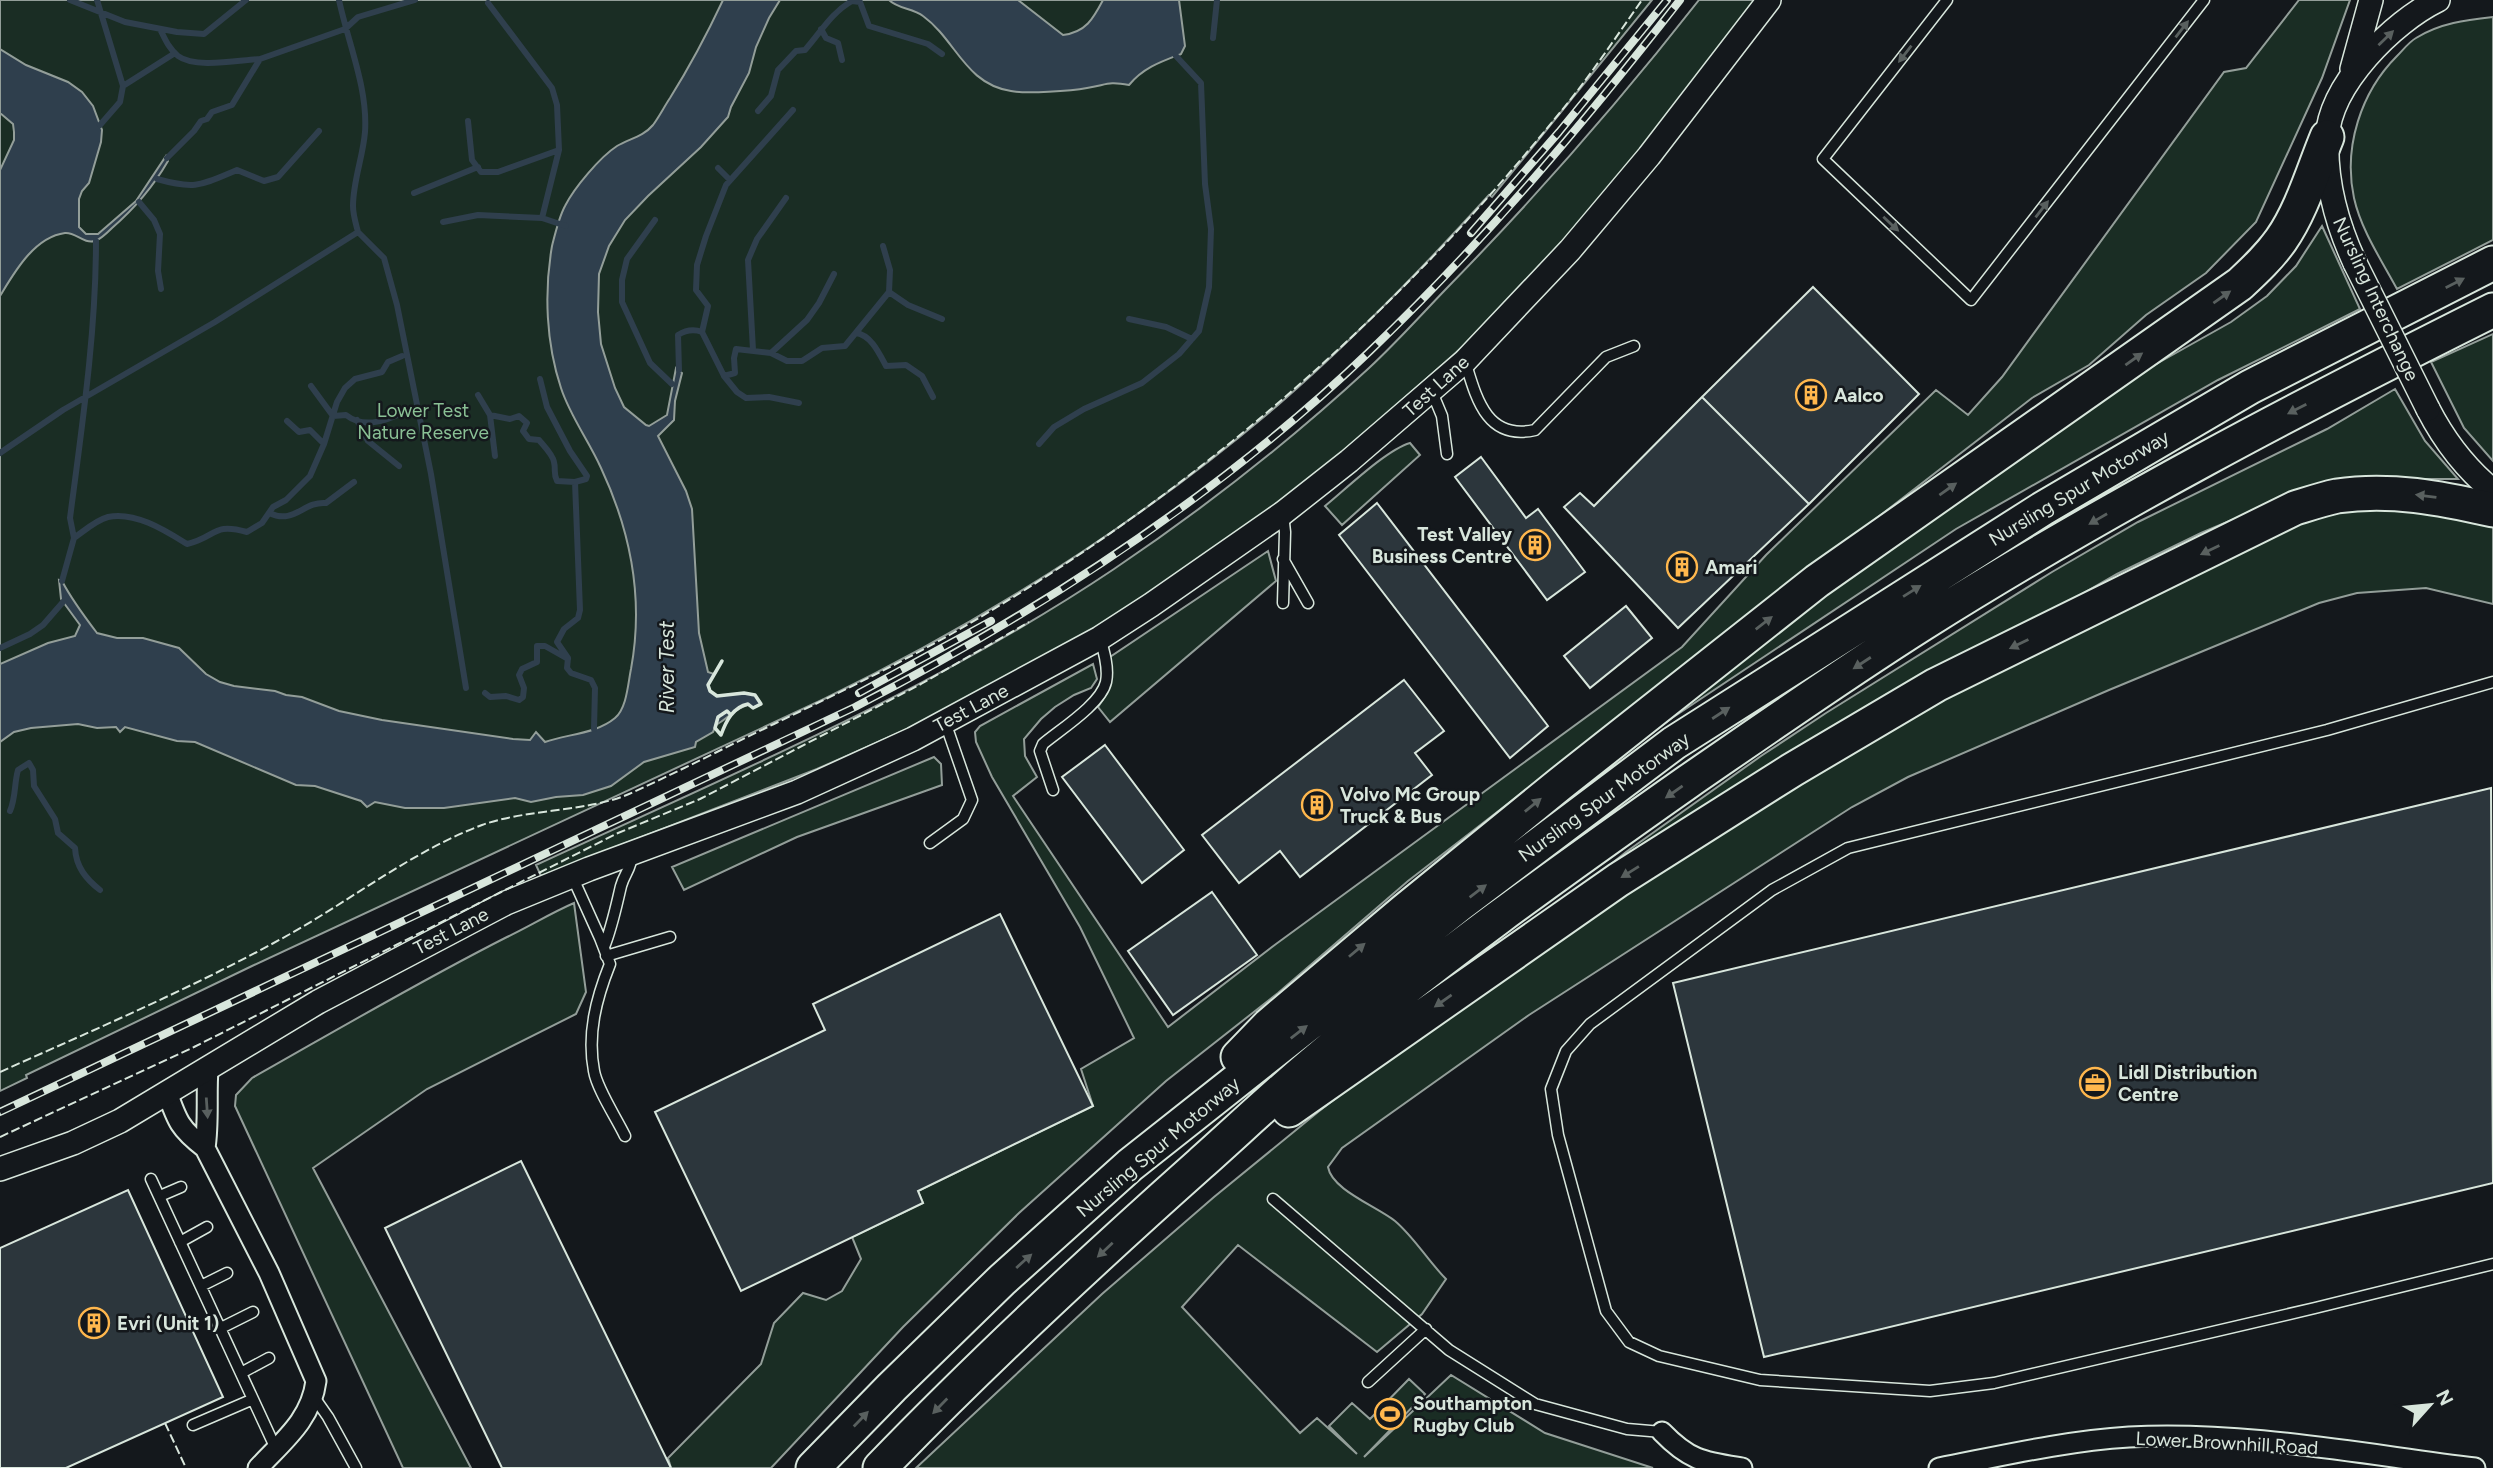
<svg xmlns="http://www.w3.org/2000/svg" width="2493" height="1468" viewBox="0 0 2493 1468" font-family="Figtree,sans-serif">
<rect width="100%" height="100%" fill="#14181c"/>
<path fill="#1a2d24" stroke="#939e99" stroke-width="2" d="M0 0H1652L1492 197 1489 195C1422 269 1353 340 1278 405 1139 523 988 619 824 699L252 966 26 1075 27 1078 0 1091Z
M1699 0H1755L1634 159 1556 253 1468 342 1400 402 1344 456 1104 627 928 720 817 769 541 876 536 865C732 774 934 690 1114 569 1203 509 1290 441 1369 368 1396 343 1421 315 1446 289 1536 197 1620 101 1699 0Z
M2299 0H2350L2322 78 2256 222 2206 273 2146 315 2089 365 2032 398 1408 881 1278 993 1166 1081 1019 1213 903 1327 771 1468H671L668 1458 761 1364 774 1323 803 1293 826 1300 842 1291 861 1259 852 1237 923 1203 918 1191 1093 1106 1081 1069 1134 1038 1080 927 992 777 976 742 975 732 980 726 1093 664 1097 679 1091 688 1074 695 1055 707 1041 719 1024 739 1025 756 1037 777 1013 796 1168 1027 1276 944 1682 647 1766 555 1936 390 1968 415 2002 377 2224 72 2246 68Z
M2493 17V240L2397 289C2382 261 2361 230 2354 198 2343 147 2361 92 2397 56 2403 50 2409 42 2416 38 2440 23 2466 20 2493 17Z
M2322 226 2360 309 2218 380 1956 529 1672 718 1627 752 1820 599 1924 524 2126 381 2231 322 2267 296 2296 266Z
M2493 334V461L2464 428 2431 362Z
M2395 389 2425 441 2458 479H2367L2272 503 2201 533 2117 574 2054 610 1590 881 1626 852 1761 756 1826 713 2052 572 2138 522 2327 429Z
M1410 443 1420 455 1342 525 1325 506C1346 489 1386 450 1410 443Z
M2344 503 2493 520V604L2426 588 2357 593 2319 603 2109 690 1908 777 1852 807 1529 1015 1342 1148 1328 1167C1332 1190 1376 1206 1395 1221 1414 1237 1428 1261 1446 1279L1422 1314 1377 1352 1238 1245 1182 1307 1300 1433 1317 1418 1357 1454 1329 1426 1352 1403 1370 1419 1409 1379 1425 1394 1364 1457 1451 1375 1545 1433 1653 1468H916L1102 1294 1214 1197 1318 1112 1519 956 1984 672Z
M1268 551 1276 581 1110 722 1098 707C1112 687 1113 681 1110 657Z
M934 757 941 764 942 785 797 837 684 890 672 867Z
M574 903 586 992 576 1014 427 1089 313 1168 471 1468H403L235 1106 236 1095 252 1078C337 1030 420 981 507 937 530 926 551 913 574 903Z"/>
<path fill="#2f3f4d" stroke="#939e99" stroke-width="2" d="M723 0H780L769 18 756 47 749 73 731 107 728 117 701 147 648 196 625 220 609 246 599 274 598 312 601 344 615 388 624 407 646 425 649 426 667 415 676 368 682 373 675 401 674 420 658 436 686 491 692 509 699 633 708 672 714 674 708 685 710 691 717 696 744 693 755 695 761 704 753 708 748 705C737 707 727 719 716 725L713 732 696 742 695 747 644 762 611 786 583 795 556 797 531 802 515 798 444 808H405L375 802 367 807 361 801 315 786 296 785 195 742 177 741 125 727 120 732 116 727 97 728 78 724 31 728 14 732 0 742V664L48 643 75 636 80 625 61 599 59 580 62 581C72 600 84 616 97 633L117 638H143L179 648 206 674 220 682 234 686 275 691 286 695 302 697 339 711 382 720 513 739 530 740 536 732 545 742C567 734 596 734 615 718 627 708 628 683 631 669 644 599 631 532 601 468 589 441 570 416 561 388 546 343 544 292 552 246 555 234 559 217 565 206 574 188 600 157 617 146 629 139 644 136 653 125 659 117 664 107 670 98 690 66 707 34 723 0Z
M889 0H1018L1063 35C1086 32 1093 19 1103 0H1179L1185 46 1181 54C1160 62 1143 68 1129 85 1107 81 1107 85 1087 88 1071 91 1026 94 1011 91 965 84 956 40 923 16 913 8 898 9 889 0Z
M0 49 26 65 68 82 82 92 93 106 102 130 101 142 89 183 82 191 79 199V227L86 234H98L136 201 166 156 168 161C153 187 135 208 112 228 108 232 101 239 95 241 83 244 76 232 65 233 34 237 14 273 0 296V170L14 140V132L13 124 0 113Z"/>
<g fill="none" stroke-linecap="round" stroke-linejoin="round">
<path stroke="#2f3f4d" stroke-width="6" d="M70 0 125 22 177 32 204 34 246 0
M97 0 123 86 120 102 100 125
M488 3 552 88 557 105 559 150 542 218 566 226
M160 29C165 39 169 49 178 56 195 69 239 60 260 59
M821 29 826 38 838 43 842 60
M1213 38 1217 0
M123 86 175 53
M758 111 771 96 778 70 796 51 805 50C821 32 831 13 852 1L860 2 869 26 928 44 942 54
M468 121 472 160 481 172H498L559 150
M167 158 194 131 201 121 207 119 212 112 232 105 260 59 345 29 358 17 415 0
M718 168 730 180
M157 179C196 190 201 185 237 170L264 181 278 177 319 131
M414 193 478 167
M139 202 154 220 160 234 158 271 161 289
M655 220 627 259 622 280V302L650 363 672 384
M443 222 478 215 542 218
M358 232 384 258 397 305 431 474 466 688
M889 292 908 305 942 319
M1129 319 1166 327 1192 339
M702 332 708 306 696 290 697 265 706 236 726 185 793 110
M856 333C871 335 879 353 886 366L906 365 922 376 933 397
M753 350 748 260 757 239 786 198
M771 353 807 320 819 303 834 274
M679 370 678 335C686 330 694 329 702 332L724 376 735 373 734 358 736 349 771 353 787 361H802L822 348 845 346 889 292 890 270 883 246
M724 376 737 392 746 398 769 397 799 403
M540 379 547 407 570 451 587 476 586 479 575 482 580 610 578 618 564 629 557 642 568 658 567 668 571 673 591 680 595 688 594 729
M311 386 333 416 346 415C365 430 390 420 409 409
M478 395 490 415 510 419 519 416 527 423 523 431 529 439 539 440C544 446 553 455 554 462 556 470 553 473 557 481L575 482
M490 415 495 456
M357 420 368 441 399 466
M287 421 299 432 310 430 324 444
M1039 444 1054 427 1084 409 1142 383 1179 354 1199 331 1209 287 1211 229 1205 184 1201 83 1176 56
M0 453 63 410 215 322 358 232C356 224 353 215 353 206 353 181 363 157 365 132 368 88 348 43 339 0
M269 513C295 525 303 501 326 503L354 482
M74 538C84 531 96 520 108 517 135 511 166 531 187 544 217 537 212 522 247 532L262 523 273 507 286 500 310 476 324 444 337 402 345 388 355 379 382 372 388 362 402 356
M62 581 74 538 70 518C82 426 96 333 96 241
M0 648 30 634 43 625 63 602
M485 693 490 697 506 696 519 700 523 697 524 688 519 675 522 669 537 662V646H545L568 659
M10 811C16 797 14 784 18 770L29 763 33 770 34 786 55 819 58 833 75 848C76 867 86 879 100 890"/>
</g>
<path fill="#2c363c" stroke="#d8e6dc" stroke-width="2" d="M1813 287 1919 394 1809 504 1702 397Z
M1702 397 1809 504 1678 628 1564 507 1580 493 1594 506Z
M1481 457 1526 518 1538 509 1585 572 1547 600 1455 477Z
M1377 503 1548 726 1510 758 1339 535Z
M1626 606 1652 638 1590 688 1564 656Z
M1404 680 1444 731 1415 753 1432 775 1300 877 1280 851 1239 883 1202 835Z
M1105 745 1184 850 1142 883 1062 777Z
M2491 788 2493 1183 1764 1357 1673 983Z
M1212 892 1257 955 1173 1015 1128 951Z
M1000 914 1093 1106 918 1191 923 1203 741 1291 655 1112 825 1030 813 1004Z
M521 1161 671 1468H502L385 1228Z
M128 1190 223 1397 66 1468H0V1248Z"/>
<g fill="none" stroke-linecap="round" stroke-linejoin="round">
<g stroke="#d8e6dc" stroke-width="13">
<path id="service" d="M1947 0 1823 159 1971 300 2204 0
M1465 361C1476 397 1486 441 1535 430L1606 357 1634 346
M1432 392 1442 416 1447 454
M1283 514 1285 532 1283 603
M1283 559 1308 603
M2493 682 2327 730 1848 848 1772 890 1590 1024 1566 1051 1551 1089 1558 1135 1606 1311 1629 1342 1659 1356 1760 1380 1930 1391 1994 1383 2315 1308 2493 1264
M1053 790 1040 751 1043 744C1061 729 1101 704 1106 682 1109 668 1104 651 1100 638
M930 843 963 819 972 800 945 722
M572 876 600 938 610 964C596 999 587 1034 594 1071 597 1089 617 1119 625 1136
M604 947C612 927 616 907 621 886 625 872 631 870 632 854
M606 956 670 937
M151 1179 276 1449
M160 1196 181 1187
M1273 1199 1449 1350 1535 1404 1627 1429 1662 1432
M180 1242 207 1227
M201 1286 227 1273
M221 1328 253 1312
M241 1373 269 1358
M1368 1382 1426 1329
M314 1397 328 1417 356 1468
M193 1425 251 1400"/>
</g>
<g stroke="#d8e6dc" stroke-width="23">
<path id="minor" d="M167 1092C177 1121 180 1129 205 1148L269 1273 316 1381C311 1420 283 1441 258 1468
M205 1148C209 1122 206 1095 208 1069
M1662 1432C1690 1461 1704 1462 1742 1468
M1939 1468C2001 1456 2065 1441 2129 1437 2245 1431 2361 1454 2475 1468"/>
</g>
<g stroke="#d8e6dc" stroke-width="26">
<path id="tertiary" d="M2352 69 2371 0
M2355 263C2337 224 2325 182 2327 138 2330 84 2393 22 2438 0
M2428 409C2445 442 2465 468 2493 491
M0 1169 73 1143 120 1121 318 1002 506 903 589 869 797 792 913 739 1100 638 1151 605 1283 513 1349 461 1465 361 1570 250 1649 156 1769 0"/>
</g>
<g stroke="#d8e6dc" stroke-width="37">
<path id="motorway" d="M1238 1057 1269 1025 1404 911 1560 784 1817 581 2240 284C2255 270 2269 257 2281 240 2302 210 2313 171 2327 137
M1289 1110 1618 880 1792 770 1936 685 2295 508C2308 504 2323 499 2337 496 2390 488 2441 498 2493 510
M813 1468 892 1387 1002 1280 1130 1165 1460 904 1674 743 2042 509 2250 387 2493 263
M880 1468C982 1362 1090 1262 1200 1164 1237 1131 1274 1096 1312 1064 1432 963 1561 871 1689 781 1766 728 1843 674 1922 624 2106 508 2299 407 2493 310"/>
</g>
<use href="#service" stroke="#14181c" stroke-width="10"/>
<use href="#minor" stroke="#14181c" stroke-width="19"/>
<use href="#tertiary" stroke="#14181c" stroke-width="23"/>
<use href="#motorway" stroke="#14181c" stroke-width="33"/>
<g stroke="#d8e6dc" stroke-width="8">
<path id="rail" d="M1471 233 1559 132 1667 0
M859 693 991 621
M0 1112 855 707C1040 611 1219 496 1370 351 1483 243 1584 123 1680 0"/>
</g>
<use href="#rail" stroke="#14181c" stroke-width="5" stroke-dasharray="16" stroke-linecap="butt"/>
<g stroke="#d8e6dc" stroke-width="26" stroke-linecap="butt">
<path id="tertiary-bridge" d="M2355 263 2428 409"/>
</g>
<use href="#tertiary-bridge" stroke="#14181c" stroke-width="23"/>
<path stroke="#d8e6dc" stroke-width="2" stroke-dasharray="9 3.5" stroke-linecap="butt" d="M0 1072C98 1028 197 986 290 934 354 898 413 851 482 825 526 809 587 812 629 794 678 772 726 747 774 724 834 695 895 666 953 633 1194 495 1406 308 1578 90 1600 61 1621 30 1642 0
M0 1137 194 1047 618 833 700 799 921 684 1029 622
M165 1423 186 1468"/>
<path stroke="#d8e6dc" stroke-width="3.5" d="M722 661 708 685 710 691 717 696 744 693 755 695 761 704 753 708 748 704C733 707 726 721 721 735L715 728 718 717 727 711 731 715"/>
</g>
<defs><path id="oneway-solid" d="M-6-.8H1V-3.2L6.5 0L1 3.2V.8H-6Z" transform="scale(1.75)"/></defs>
<g fill="#59605f">
<use href="#oneway-solid" transform="translate(2182 29) rotate(-52)"/>
<use href="#oneway-solid" transform="translate(2386 38) rotate(-44)"/>
<use href="#oneway-solid" transform="translate(1905 54) rotate(128)"/>
<use href="#oneway-solid" transform="translate(2042 209) rotate(-52)"/>
<use href="#oneway-solid" transform="translate(1891 224) rotate(43)"/>
<use href="#oneway-solid" transform="translate(2455 283) rotate(-27)"/>
<use href="#oneway-solid" transform="translate(2222 297) rotate(-35)"/>
<use href="#oneway-solid" transform="translate(2134 359) rotate(-35)"/>
<use href="#oneway-solid" transform="translate(2297 409) rotate(153)"/>
<use href="#oneway-solid" transform="translate(1948 489) rotate(-35)"/>
<use href="#oneway-solid" transform="translate(2426 496) rotate(-173)"/>
<use href="#oneway-solid" transform="translate(2098 519) rotate(150)"/>
<use href="#oneway-solid" transform="translate(2210 550) rotate(154)"/>
<use href="#oneway-solid" transform="translate(1912 591) rotate(-32)"/>
<use href="#oneway-solid" transform="translate(1764 623) rotate(-38)"/>
<use href="#oneway-solid" transform="translate(2019 644) rotate(154)"/>
<use href="#oneway-solid" transform="translate(1862 663) rotate(147)"/>
<use href="#oneway-solid" transform="translate(1721 713) rotate(-33)"/>
<use href="#oneway-solid" transform="translate(1674 792) rotate(145)"/>
<use href="#oneway-solid" transform="translate(1533 805) rotate(-39)"/>
<use href="#oneway-solid" transform="translate(1630 872) rotate(148)"/>
<use href="#oneway-solid" transform="translate(1478 891) rotate(-37)"/>
<use href="#oneway-solid" transform="translate(1357 950) rotate(-40)"/>
<use href="#oneway-solid" transform="translate(1443 1001) rotate(145)"/>
<use href="#oneway-solid" transform="translate(1299 1032) rotate(-38)"/>
<use href="#oneway-solid" transform="translate(207 1108) rotate(86)"/>
<use href="#oneway-solid" transform="translate(1105 1250) rotate(137)"/>
<use href="#oneway-solid" transform="translate(1024 1261) rotate(-42)"/>
<use href="#oneway-solid" transform="translate(940 1406) rotate(134)"/>
<use href="#oneway-solid" transform="translate(861 1419) rotate(-46)"/>
</g>
<defs>
<g id="building-ring" transform="scale(1.575)"><circle r="9.5" fill="#14181c" stroke="#ffb74d" stroke-width="1.5"/><path d="M-4-6H4V6H1V3H-1V6H-4ZM-2.5-4.3h1.7v1.8h-1.7ZM.8-4.3h1.7v1.8H.8ZM-2.5-1h1.7V.8h-1.7ZM.8-1h1.7V.8H.8Z" fill="#ffb74d"/></g>
<g id="office-ring" transform="scale(1.575)"><circle r="9.5" fill="#14181c" stroke="#ffb74d" stroke-width="1.5"/><path d="M-6-3h4V-5.5h4V-3h4V5H-6ZM-1-4.5V-3h2v-1.5ZM-6 0V1H6V0Z" fill="#ffb74d"/></g>
<g id="stadium-ring" transform="scale(1.575)"><circle r="9.5" fill="#14181c" stroke="#ffb74d" stroke-width="1.5"/><path d="M0-5a6.5 5 0 1 0 0 10a6.5 5 0 1 0 0-10ZM-3.5-1.8h7v3.6h-7Z" fill="#ffb74d"/></g>
</defs>
<g fill-rule="evenodd">
<use href="#building-ring" x="1811" y="395"/>
<use href="#building-ring" x="1535" y="545"/>
<use href="#building-ring" x="1682" y="567"/>
<use href="#building-ring" x="1317" y="805"/>
<use href="#office-ring" x="2095" y="1083"/>
<use href="#building-ring" x="94" y="1323"/>
<use href="#stadium-ring" x="1390" y="1414"/>
</g>
<g text-anchor="middle" dominant-baseline="central" stroke-width="5" stroke-linejoin="round" paint-order="stroke">
<g font-size="19" fill="#d8e6dc" stroke="#14181c">
<text transform="translate(2376 299) rotate(65)">Nursling Interchange</text>
<text transform="translate(1436 386) rotate(-42)">Test Lane</text>
<text transform="translate(2079 488) rotate(-31)">Nursling Spur Motorway</text>
<text transform="translate(971 708) rotate(-28)">Test Lane</text>
<text transform="translate(1604 797) rotate(-36)">Nursling Spur Motorway</text>
<text transform="translate(451 931) rotate(-27)">Test Lane</text>
<text transform="translate(1158 1147) rotate(-40)">Nursling Spur Motorway</text>
<text transform="translate(2227 1443) rotate(3)">Lower Brownhill Road</text>
</g>
<g font-size="19" font-weight="bold" fill="#d8e6dc" stroke="#14181c" text-anchor="start">
<text x="1834" y="395">Aalco</text>
<text x="1512" y="534" text-anchor="end">Test Valley<tspan x="1512" dy="22">Business Centre</tspan></text>
<text x="1705" y="567">Amari</text>
<text x="1340" y="794">Volvo Mc Group<tspan x="1340" dy="22">Truck &amp; Bus</tspan></text>
<text x="2118" y="1072">Lidl Distribution<tspan x="2118" dy="22">Centre</tspan></text>
<text x="117" y="1323">Evri (Unit 1)</text>
<text x="1413" y="1403">Southampton<tspan x="1413" dy="22">Rugby Club</tspan></text>
</g>
<g font-size="19" fill="#8ac095" stroke="#14181c">
<text x="423" y="410">Lower Test<tspan x="423" dy="22">Nature Reserve</tspan></text>
</g>
<g font-size="21" font-style="italic" fill="#d8e6dc" stroke="#14181c">
<text transform="translate(666 667) rotate(-90)">River Test</text>
</g>
</g>
<g transform="translate(2430 1405) rotate(63)" stroke="#14181c" stroke-width="5" paint-order="stroke">
<path d="M0-5L12 26L0 18L-12 26Z" fill="#d8e6dc"/>
<text y="-10" font-size="19" font-weight="bold" text-anchor="middle" fill="#d8e6dc">N</text>
</g>
</svg>
